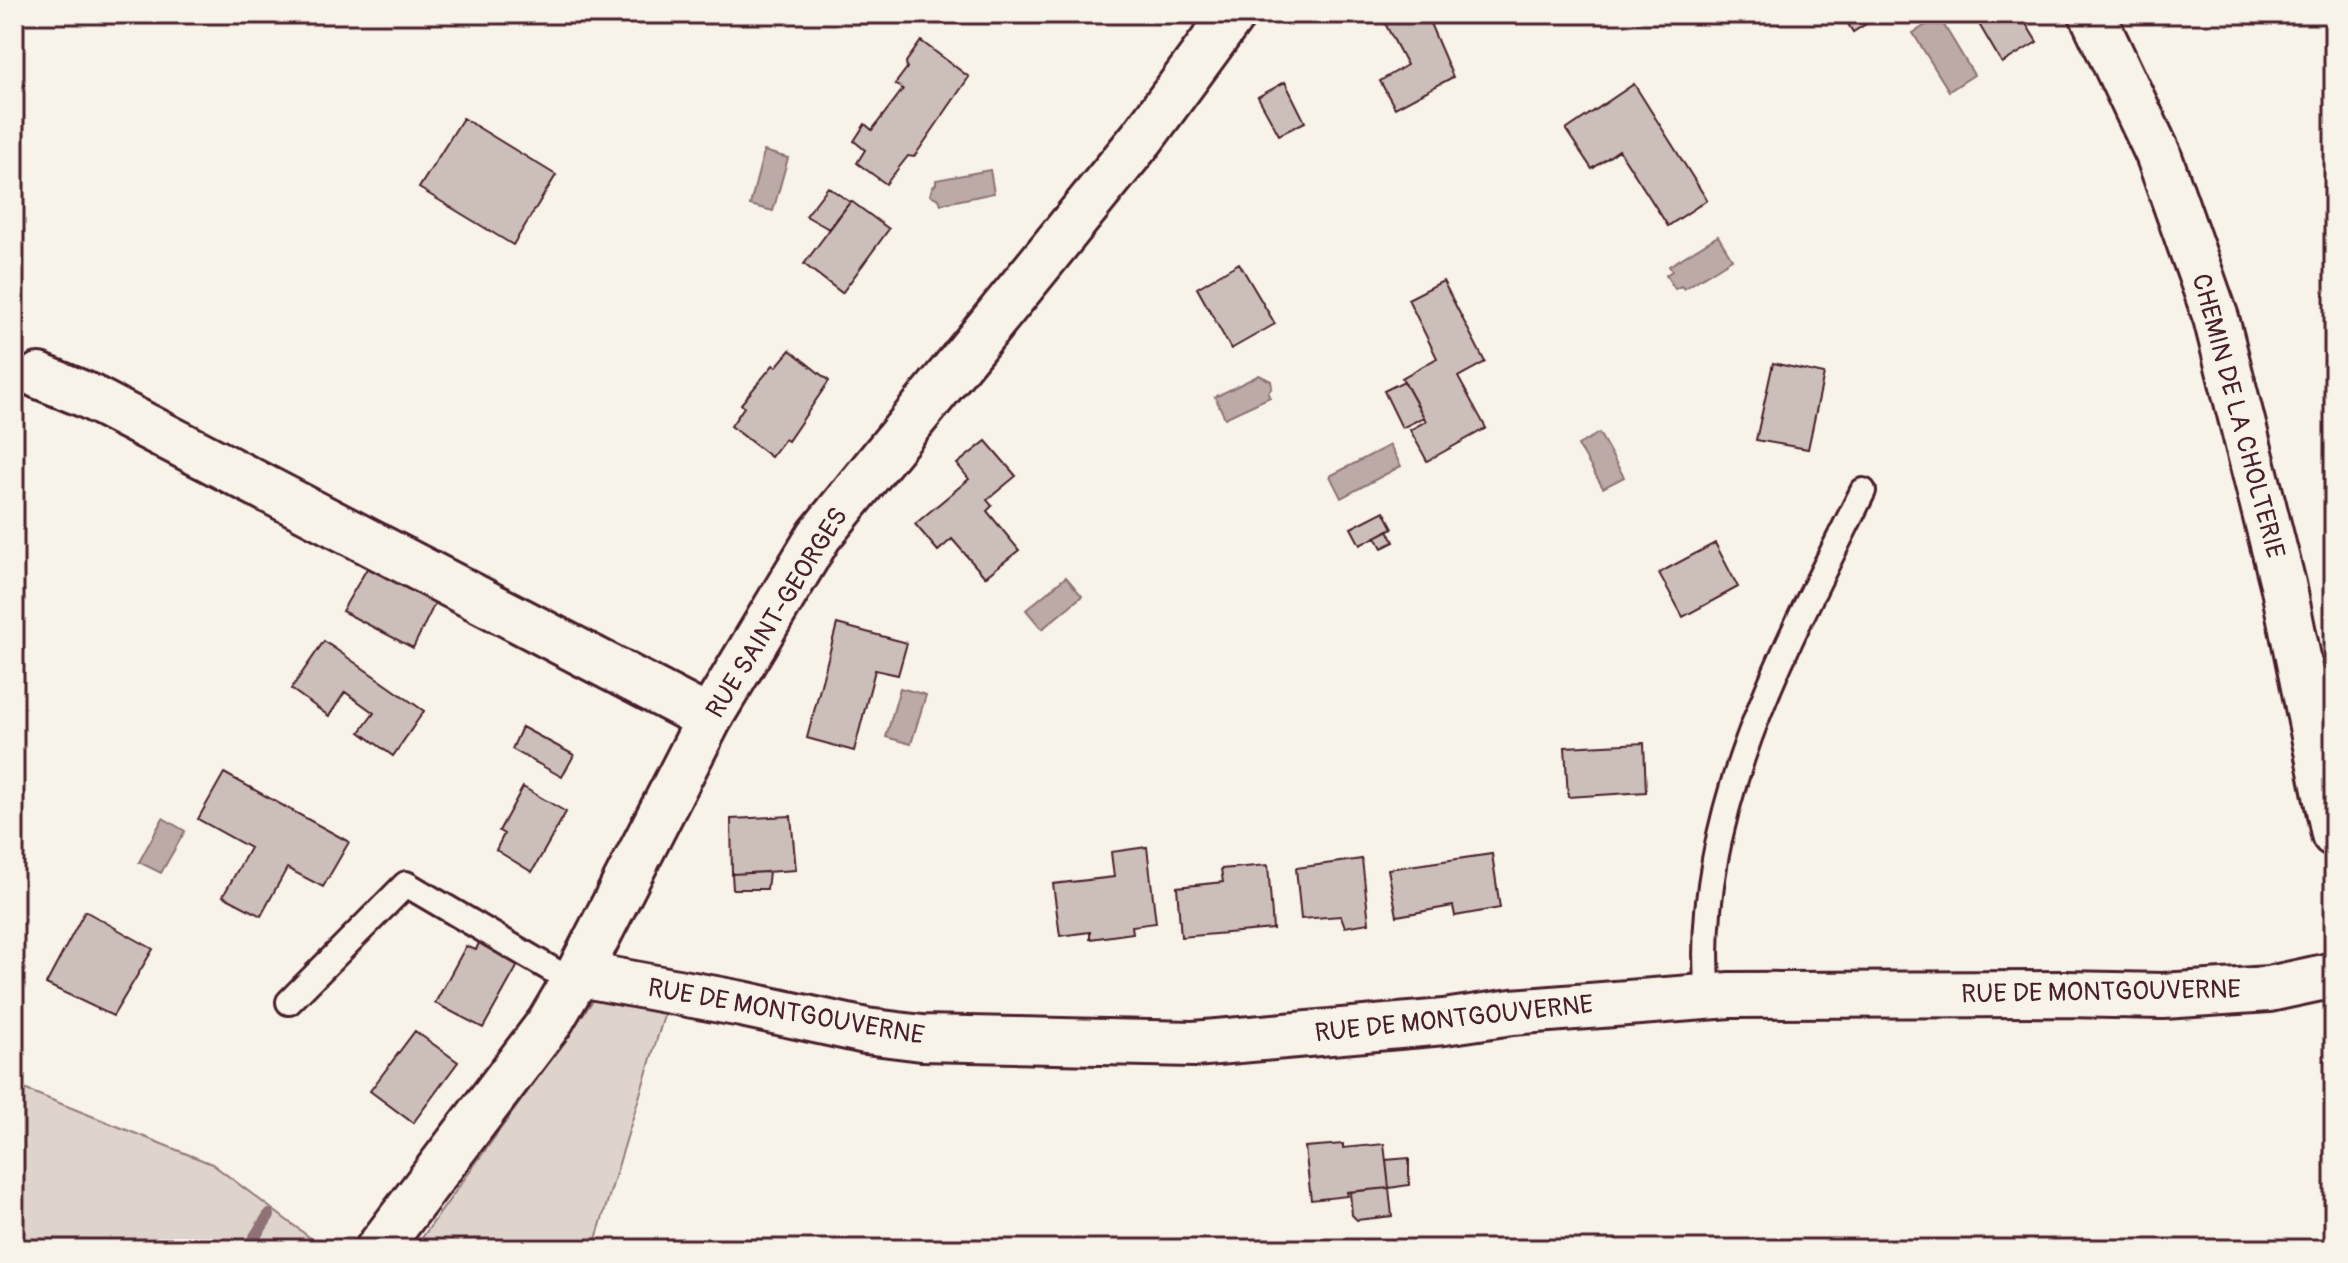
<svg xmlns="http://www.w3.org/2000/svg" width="2348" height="1263" viewBox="0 0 2348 1263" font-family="Pangolin,sans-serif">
<rect width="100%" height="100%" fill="#f7f3e8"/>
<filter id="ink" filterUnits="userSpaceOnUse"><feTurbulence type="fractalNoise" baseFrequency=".0125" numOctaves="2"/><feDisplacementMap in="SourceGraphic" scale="16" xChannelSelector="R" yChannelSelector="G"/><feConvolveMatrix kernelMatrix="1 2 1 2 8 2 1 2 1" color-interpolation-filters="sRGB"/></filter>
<g filter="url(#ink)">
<path fill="#ded4cc" stroke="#947a7c" stroke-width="2" d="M597 995 666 1009 593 1249H414Z
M14 1085 212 1164 325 1249H14Z"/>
<path fill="#bcaaa7" stroke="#8e7275" stroke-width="2" d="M1939 17 1974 75 1949 91 1913 33Z
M764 151 788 158 773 211 750 205Z
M990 170 994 193 941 204 939 199 930 195 932 188 936 184V180Z
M1718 236 1732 259 1684 289 1681 286 1675 289 1666 275 1672 271 1669 266Z
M1259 375 1271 381 1272 387 1268 393 1270 397 1225 418 1215 397Z
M1599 433 1624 477 1603 488 1578 445Z
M1390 445 1401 466 1341 498 1330 476Z
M1066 577 1082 596 1042 629 1026 610Z
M900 688 926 695 911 744 886 737Z
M163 818 185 831 161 873 139 862Z"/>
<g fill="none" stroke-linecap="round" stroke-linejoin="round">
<path stroke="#8e7275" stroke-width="12" d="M247 1249 269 1215"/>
</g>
<path fill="#ccbfb9" stroke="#4a1f2b" stroke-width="2" d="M1380 14H1426L1453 77 1395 108 1380 81 1407 65Z
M1842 14H1882L1853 32Z
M1973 14H2020L2037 42 2002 63Z
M921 41 969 77 914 157 908 156 886 184 857 163 865 150 854 141 865 124 872 130 903 89 895 84 907 68 906 62Z
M1285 82 1305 122 1279 135 1258 97Z
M1634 84 1707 200 1668 226 1619 150 1592 169 1566 130Z
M463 118 556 175 513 245 419 188Z
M828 187 850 202 829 229 806 216Z
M851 201 889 229 842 293 804 264Z
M1239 263 1275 324 1231 349 1197 288Z
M1443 281 1485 362 1458 377 1486 428 1427 461 1410 430 1426 421 1402 378 1437 358 1408 299Z
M790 350 829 381 788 441 785 439 771 457 731 426 744 407 741 404 773 365 776 367Z
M1773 363 1824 374 1808 449 1756 440Z
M1404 381 1424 417 1402 428 1384 391Z
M986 441 1016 476 987 500 992 506 987 511 1019 550 985 577 952 539 938 551 915 524 969 479 957 464Z
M1384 511 1393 528 1360 545 1351 528Z
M1388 530 1394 542 1382 548 1376 537Z
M1715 543 1738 587 1683 617 1659 573Z
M372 560 439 595 413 648 342 611Z
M837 624 907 643 898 675 875 670 854 751 807 738Z
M324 641 424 711 393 756 360 732 374 713 345 692 329 716 291 689Z
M522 727 574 755 562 777 512 749Z
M1644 743 1646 792 1568 797 1565 747Z
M224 773 349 842 323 887 287 868 261 916 223 896 250 848 198 819Z
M523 787 566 812 532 872 496 850 504 834 499 831Z
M791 816 796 870 732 874 731 819Z
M1147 847 1156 923 1132 926 1133 933 1090 939V932L1060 936 1053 884 1114 877 1111 852Z
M1492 854 1500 908 1455 916 1453 906 1397 916 1388 869Z
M1362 859 1369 923 1345 927 1341 916 1301 919 1296 868Z
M1268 865 1273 929 1181 937 1177 887 1223 882 1221 869Z
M769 872 767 889H733L732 874Z
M85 911 153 949 113 1016 46 984Z
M481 938 522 958 483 1028 435 1003 466 946 476 950Z
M415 1031 458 1062 413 1123 370 1091Z
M1343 1144V1148L1384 1144 1389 1188 1347 1192 1348 1196 1311 1200 1305 1147Z
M1409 1158V1185L1389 1188 1386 1160Z
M1389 1188 1392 1216 1357 1220 1352 1215 1350 1192Z"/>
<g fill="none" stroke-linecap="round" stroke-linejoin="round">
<g stroke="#4a1f2b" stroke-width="30">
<path id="lane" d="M1708 996C1691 816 1786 647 1863 491
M289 1002 406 884 573 982"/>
</g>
<g stroke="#4a1f2b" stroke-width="50">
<path id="street" d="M2092 14 2158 154 2216 318 2283 584 2334 834
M39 376 88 396 709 719
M580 971 596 977 742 1004 866 1031 922 1038 1194 1044 1444 1022 1512 1012 1730 995 2065 994 2163 996 2269 989 2334 975
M378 1249 550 1022 580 971 709 719 819 536 1142 138 1233 14"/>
</g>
<use href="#lane" stroke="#f7f3e8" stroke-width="24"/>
<use href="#street" stroke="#f7f3e8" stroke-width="44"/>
</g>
</g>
<g text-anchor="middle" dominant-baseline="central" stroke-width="6" stroke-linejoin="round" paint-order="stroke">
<g font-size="26" fill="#4a1f2b" stroke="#f7f3e8">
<text transform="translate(2238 416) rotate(75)">CHEMIN DE LA CHOLTERIE</text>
<text transform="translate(777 613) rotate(-58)">RUE SAINT-GEORGES</text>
<text transform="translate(2101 992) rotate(-1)">RUE DE MONTGOUVERNE</text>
<text transform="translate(786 1012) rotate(10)">RUE DE MONTGOUVERNE</text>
<text transform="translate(1454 1019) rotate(-6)">RUE DE MONTGOUVERNE</text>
</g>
</g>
<rect width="2348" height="1263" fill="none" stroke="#f7f3e8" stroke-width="48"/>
<rect x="24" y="24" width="2300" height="1215" fill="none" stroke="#4a1f2b" stroke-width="3" filter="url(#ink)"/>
</svg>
